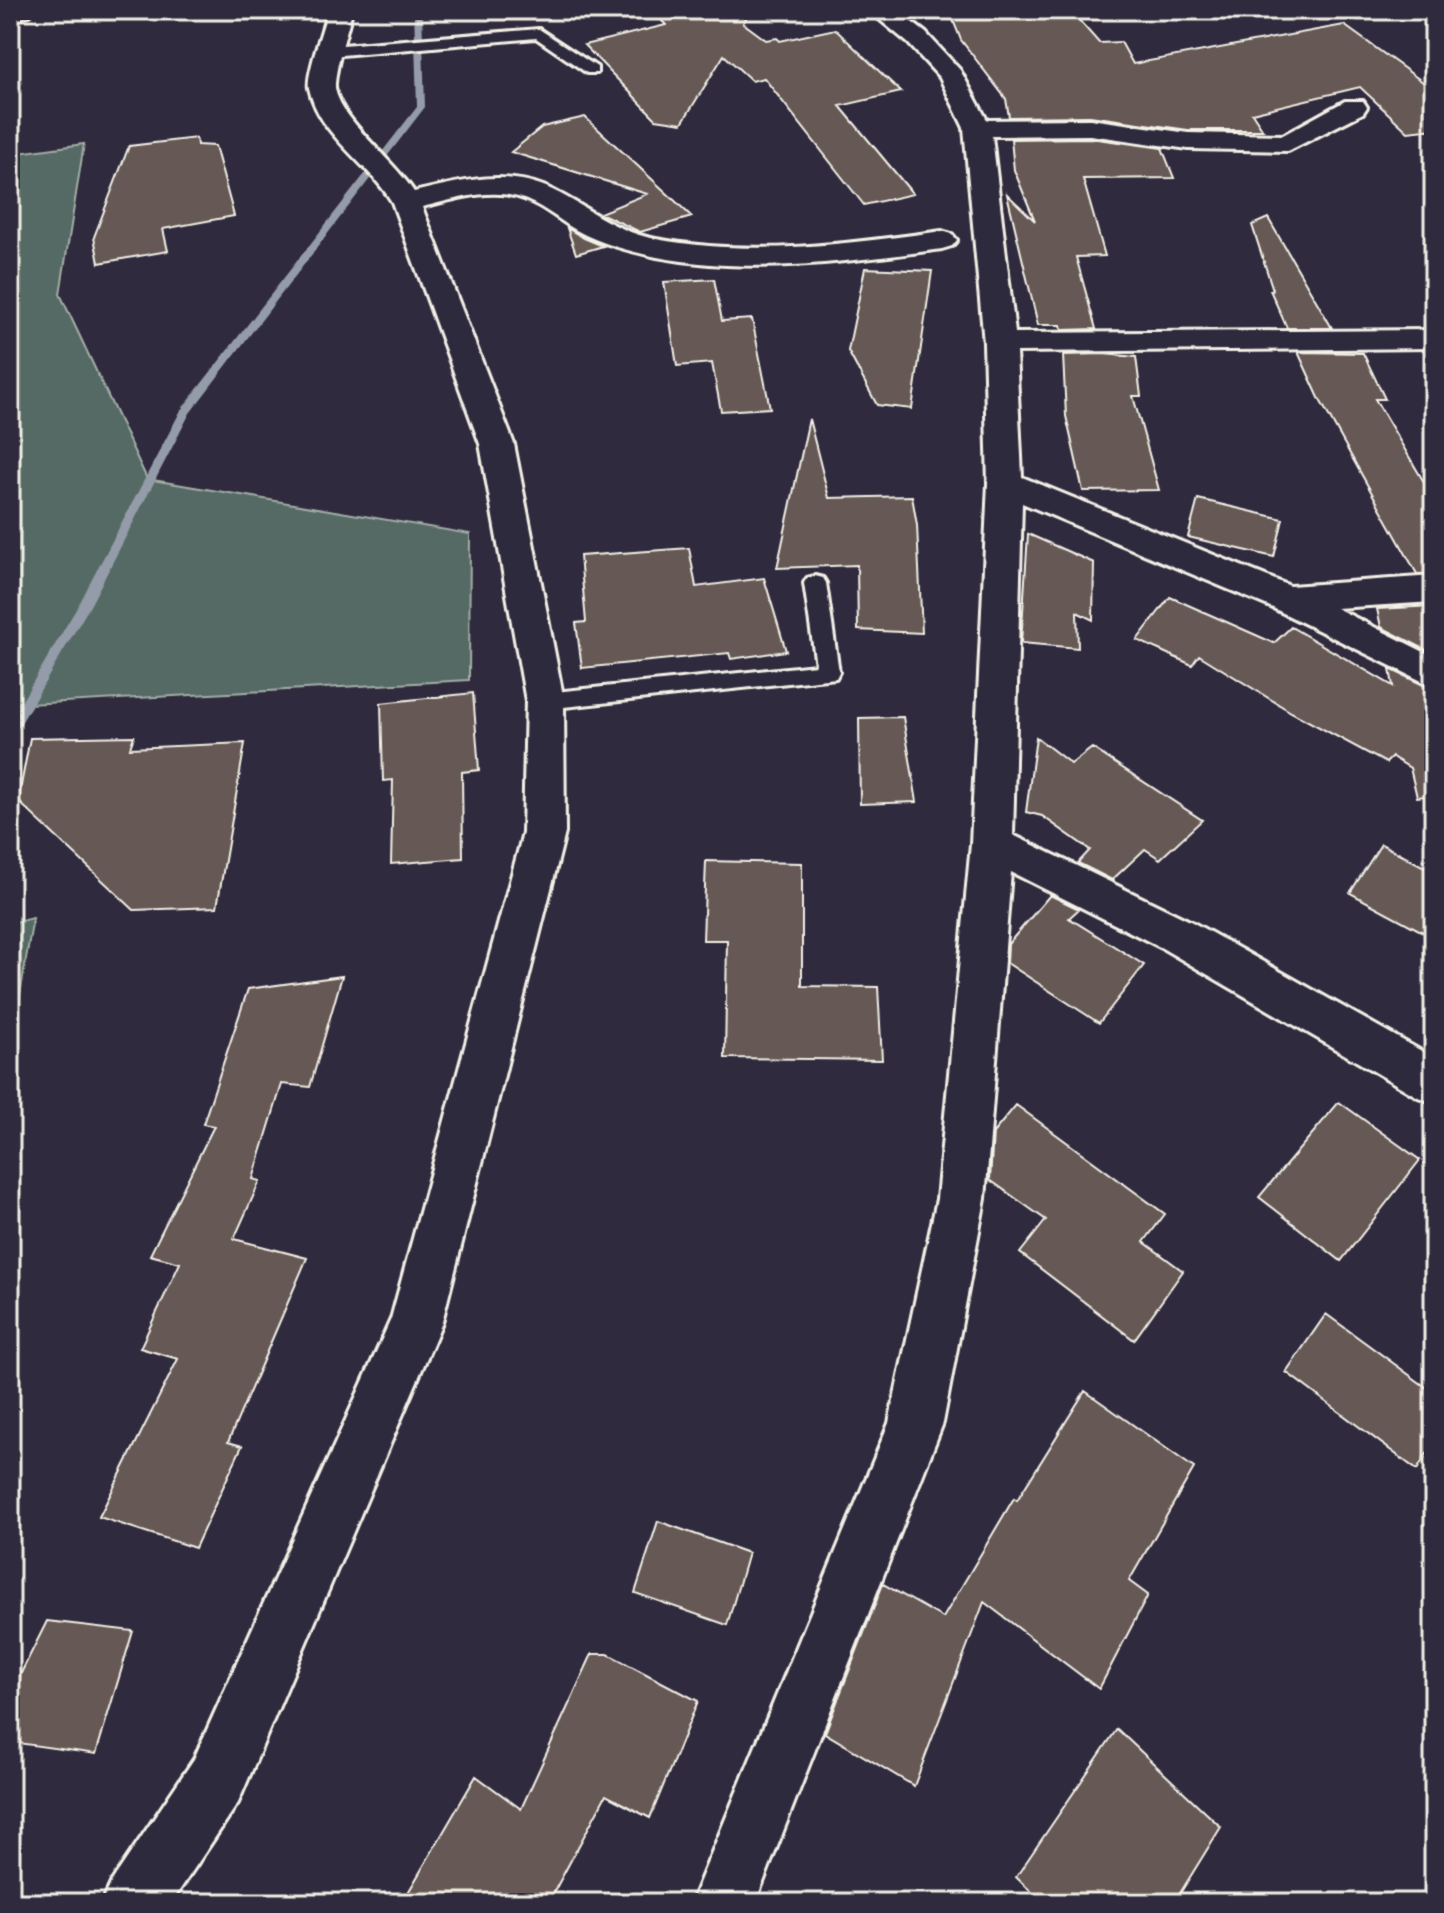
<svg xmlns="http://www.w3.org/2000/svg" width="1444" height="1913" viewBox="0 0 1444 1913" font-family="'Balsamiq Sans',sans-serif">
<rect width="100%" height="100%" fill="#2f2a3d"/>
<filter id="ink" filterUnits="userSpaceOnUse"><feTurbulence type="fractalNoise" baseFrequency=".0125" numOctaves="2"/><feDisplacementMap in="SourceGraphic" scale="16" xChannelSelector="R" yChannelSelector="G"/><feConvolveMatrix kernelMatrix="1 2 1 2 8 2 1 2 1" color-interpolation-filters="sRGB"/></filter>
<g filter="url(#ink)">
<path fill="#546a65" stroke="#a4aea6" stroke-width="2" d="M84 144 60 294 147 479 470 534 469 680 10 705V154Z
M33 918 13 1036 10 1040V923Z"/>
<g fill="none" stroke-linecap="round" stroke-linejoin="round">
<path fill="#959ca9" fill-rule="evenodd" d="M414 10H422L425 107 190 413 91 604 14 735 10 737V721L79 604 181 410 417 107Z"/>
</g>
<path fill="#655955" stroke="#f4f1e8" stroke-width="2" d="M677 10H751L743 23 766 40 777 38 780 41 835 29 901 92 840 106 913 194 864 205 764 78 752 81 724 55 682 123 656 119 584 45 666 25 661 20 682 14Z
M949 10H1070L1099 43 1121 42 1133 64 1344 25 1434 90V129L1408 132 1360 87 1252 113 1263 130H1188L1090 116 1009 117 1006 99 961 40Z
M585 117 670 196 692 217 640 232 600 213 647 194 511 152 542 127Z
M196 138 197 145 215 146 234 216 163 229 168 251 99 263 94 237 129 146Z
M1090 138 1162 148 1174 178 1083 179 1105 256 1076 257 1096 329 1062 330 1061 325H1038L1007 194 1035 221 1014 170 1011 139Z
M1268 218 1332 328H1287L1270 290H1273L1252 225Z
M567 228 584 238 603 246 576 254Z
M865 268 932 271 912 409 877 405 848 351Z
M714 279 722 321 752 319 770 408 721 411 712 363 677 366 664 282Z
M1298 352 1363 353 1385 399H1375L1434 499V573L1417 574 1320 400Z
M1103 354 1136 357 1141 396H1133L1159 490 1083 491 1066 416 1063 355Z
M809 419 829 498 912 496 917 525 922 633 858 630 857 565 777 568Z
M1198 499 1283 519 1274 557 1188 537Z
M1028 534 1094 563 1093 620 1077 612 1078 648 1021 643Z
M689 548 696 587 764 578 786 651 731 659 729 653 582 668 576 623 586 622 580 556Z
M1170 597 1274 643 1291 627 1393 686 1390 669 1434 690V795L1417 797 1410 768 1392 757 1386 763 1291 712 1199 655 1192 665 1137 640Z
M1434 606V654L1381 627 1377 609Z
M473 693 479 770 462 772 463 858 391 864 393 780 383 781 381 703Z
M903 717 917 802 860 804 859 718Z
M134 736 130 748 245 743 217 907 134 910 18 801 30 738Z
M1036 737 1071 764 1092 748 1202 820 1160 859 1145 849 1112 880 1078 863 1090 850 1042 816 1026 812Z
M1381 844 1434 872V938L1350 893Z
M706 861 802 863V986L878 987 882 1060 725 1058 727 940H703Z
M1050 895 1079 909 1069 918 1144 965 1099 1023 1007 963 1008 944Z
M342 976 310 1087 282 1084 253 1179 260 1181 234 1239 307 1258 228 1442 242 1446 195 1548 99 1517 178 1359 140 1348 180 1263 150 1255 214 1126 203 1124 248 989Z
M1339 1102 1420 1160 1341 1261 1259 1197Z
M1016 1105 1165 1214 1144 1242 1183 1271 1134 1340 1020 1253 1046 1220 990 1180 993 1133Z
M1326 1314 1434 1393V1442L1417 1470 1286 1372Z
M1085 1391 1194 1468 1129 1581 1148 1595 1099 1689 984 1602 914 1786 825 1733 883 1584 943 1618 1014 1498 1017 1500Z
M658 1521 748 1553 727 1625 635 1593Z
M47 1621 133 1631 96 1754 10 1742V1695Z
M592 1654H608L698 1701 650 1818 606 1795 548 1903H402L476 1776 521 1809Z
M1117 1729 1221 1827 1174 1903H1043L1016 1877Z"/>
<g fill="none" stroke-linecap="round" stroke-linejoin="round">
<g stroke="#f4f1e8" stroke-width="6">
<path id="service" d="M539 29 597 67V73H587L536 38 330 56 322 51 330 46Z
M815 576 823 578 826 583 839 672 836 678 545 709 537 707 534 701 537 695 545 693 816 665 804 583 807 578Z"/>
</g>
<g stroke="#f4f1e8" stroke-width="6">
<path id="minor" d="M10 10H33L30 15 10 21Z
M328 10H352C347 33 337 59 335 83 332 113 397 163 414 192 458 182 502 169 546 187 587 205 609 230 656 239 751 257 848 244 942 231L952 234 957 240 952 246 942 249C848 262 752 275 657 257 629 251 601 244 576 230 557 219 540 203 518 197 488 188 452 200 422 207L514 444 564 701 565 833 442 1322 238 1803 171 1903H102L112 1881 194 1759 391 1319 523 833 526 701 480 444 392 202C368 162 319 136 309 88 306 76 324 25 328 10Z
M868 10H896L926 33 960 70 987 120 1090 119 1188 133 1283 135 1345 101H1363L1367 107 1363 113 1288 151 1188 149 1090 135 992 136 1015 333 1434 330V348L1016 352 1022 477 1290 586 1434 576V602L1336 608 1434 657V687L1273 608 1022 503 1013 835 1192 922 1434 1058V1103L1418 1097 1162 948 1011 872 985 1199 943 1423 755 1903H691L889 1423 937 1199 971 844 988 483 984 343 964 128 940 78 908 43Z"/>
</g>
<use href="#service" fill="#2f2a3d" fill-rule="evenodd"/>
<use href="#minor" fill="#2f2a3d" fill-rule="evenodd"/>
</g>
</g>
<rect width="1444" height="1913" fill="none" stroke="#2f2a3d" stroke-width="40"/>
<rect x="20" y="20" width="1404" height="1873" fill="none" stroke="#f4f1e8" stroke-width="3" filter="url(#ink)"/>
</svg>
